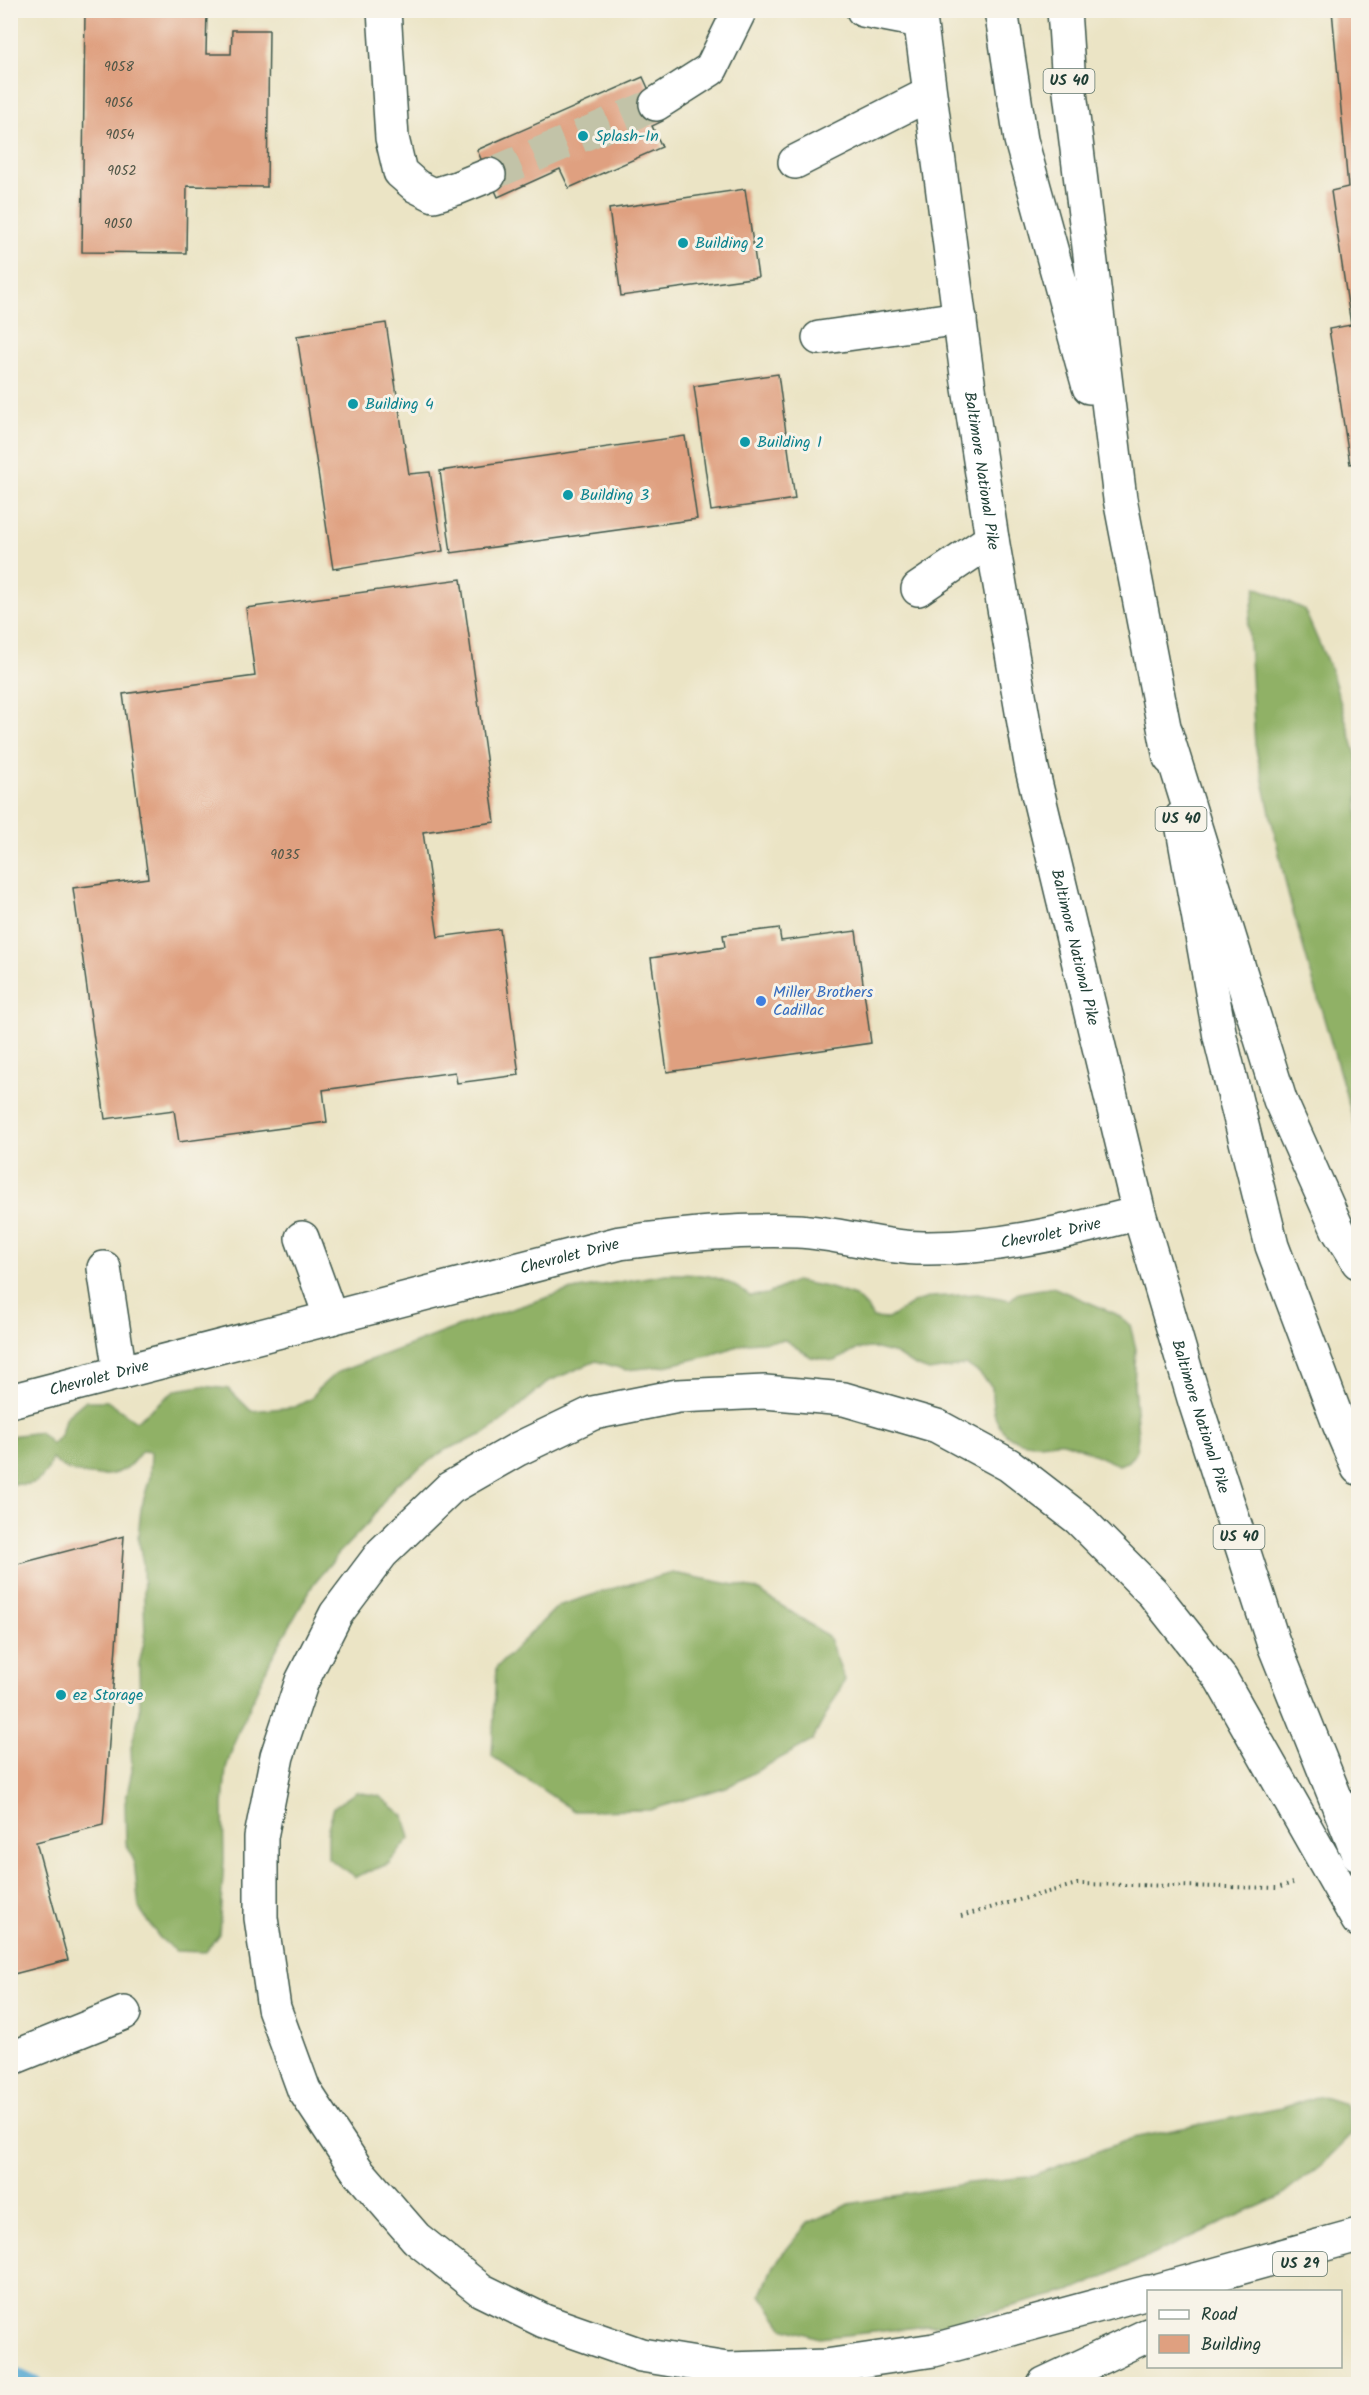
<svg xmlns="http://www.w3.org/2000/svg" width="1369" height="2395" viewBox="0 0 1369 2395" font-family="Kalam,sans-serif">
<rect width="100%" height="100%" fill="#f7f3e8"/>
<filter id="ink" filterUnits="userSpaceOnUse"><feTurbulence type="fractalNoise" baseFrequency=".0167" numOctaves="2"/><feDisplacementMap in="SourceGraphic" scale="12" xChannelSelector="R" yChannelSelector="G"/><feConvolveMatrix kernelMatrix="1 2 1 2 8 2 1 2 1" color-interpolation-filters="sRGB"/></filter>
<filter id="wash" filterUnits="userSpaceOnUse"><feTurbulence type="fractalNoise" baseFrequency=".008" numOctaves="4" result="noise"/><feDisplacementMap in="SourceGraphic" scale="24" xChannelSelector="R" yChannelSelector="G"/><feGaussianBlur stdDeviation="1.35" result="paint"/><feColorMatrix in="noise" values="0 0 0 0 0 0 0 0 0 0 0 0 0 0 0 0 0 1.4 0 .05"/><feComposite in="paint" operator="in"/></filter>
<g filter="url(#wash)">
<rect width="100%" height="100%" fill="#ebe4c5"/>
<path fill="#90b166" stroke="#58774d" stroke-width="1.5" d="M1256 587 1304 609 1331 670 1358 762V1136L1288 894 1255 745 1248 624Z
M666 1274C702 1274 720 1273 750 1296L768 1294 795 1281 827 1287 855 1296 867 1308 873 1318 888 1319 913 1303 931 1297 978 1294 1010 1300 1018 1293 1053 1287 1116 1314 1130 1325 1136 1349 1134 1385 1138 1436 1136 1453 1127 1462 1119 1465C1102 1459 1080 1446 1063 1442 1056 1441 1048 1444 1040 1444 1002 1445 991 1421 992 1387L979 1373 967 1365 929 1371 913 1365 896 1354 873 1348 858 1349 834 1361 811 1357 785 1340 747 1343 708 1356 665 1366 626 1370 596 1361 547 1382 511 1414 484 1434 445 1450 395 1485 369 1522 339 1553 314 1583 271 1659 237 1735 226 1768 223 1805 224 1860 219 1934 205 1952 175 1951 159 1937 139 1908 134 1861 126 1843 125 1803 132 1771 131 1747 140 1712 139 1664 145 1638 143 1564 138 1537 141 1509 150 1477 151 1452 142 1451C137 1456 132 1465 125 1469 103 1481 70 1476 52 1459 44 1481 34 1488 11 1483V1436L40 1432 52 1444 61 1435 65 1418 85 1401H107L136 1421 176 1390 202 1386 229 1389 251 1411 295 1407 312 1398 317 1390 336 1373 457 1327 567 1291Z
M673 1573 756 1589 828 1636 845 1680 812 1741 729 1786 650 1810 574 1811 492 1756 496 1668 558 1606 611 1589Z
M356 1792 379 1796 404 1816 410 1838 388 1864 355 1877 328 1858V1828L334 1807Z
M1319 2096 1345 2104 1352 2134 1321 2165 1281 2196 1077 2289 946 2324 819 2338 783 2327 761 2295 773 2266 808 2223 849 2204 969 2183 1029 2177 1133 2138 1282 2108Z"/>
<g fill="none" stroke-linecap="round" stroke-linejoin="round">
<path stroke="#57a9d2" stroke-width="14" d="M10 2372 36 2384"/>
</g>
<g id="blocks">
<path fill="#dfa080" d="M85 10H207L206 54H231L232 30H269L267 187 187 186 186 253 82 252Z
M1332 10H1358V463L1350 464 1329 329 1351 325 1331 191 1348 187Z
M643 77 663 121 652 126 662 147 569 188 560 169 498 197 477 150Z
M745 189 758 277 621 296 609 209Z
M386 323 409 474 430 472 443 551 333 569 297 336Z
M778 374 795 499 711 511 694 386Z
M685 436 697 519 451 553 440 471Z
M461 579 495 822 423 832 438 937 500 929 519 1075 457 1083 455 1072 323 1090 327 1122 179 1142 174 1110 105 1119 73 888 148 878 123 694 255 676 246 608Z
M779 928 781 941 856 931 871 1043 667 1072 651 958 725 947 723 935Z
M124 1536 103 1825 36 1842 68 1960 10 1975V1566Z"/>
</g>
</g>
<g filter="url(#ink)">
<use href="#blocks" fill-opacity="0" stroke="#3e564a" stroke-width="1.5"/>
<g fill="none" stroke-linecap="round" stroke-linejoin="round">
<path stroke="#c2c3a8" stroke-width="33" stroke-dasharray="33 16" stroke-linecap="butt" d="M489 175 656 104"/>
<g stroke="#3e564a" stroke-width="36">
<g id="minor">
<path d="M384 10 392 138 400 172 416 186 434 195 457 188 489 175"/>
<path d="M863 10 920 21"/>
<path d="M656 104 711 69 740 10"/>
<path d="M795 162 929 94"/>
<path d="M819 338 960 318"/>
<path d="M918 589 992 539"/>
<path d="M302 1238 331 1318"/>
<path d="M104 1268 120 1373"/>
<path id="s1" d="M10 1401 620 1243C680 1235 736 1229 797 1231 841 1233 885 1249 928 1248 1000 1248 1070 1231 1139 1213"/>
<path d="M10 2059 124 2013"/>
</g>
</g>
<g stroke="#3e564a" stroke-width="36">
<g id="major">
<path id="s2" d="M919 10 967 375 992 539 1032 769 1139 1213 1195 1402 1273 1642 1358 1854"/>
<path d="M1001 10 1021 140 1089 387"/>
<path d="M1064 10 1069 84 1120 499 1170 758"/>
<path d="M1181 818 1220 1037 1272 1246 1339 1424 1358 1468"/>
</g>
</g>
<g stroke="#3e564a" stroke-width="36">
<path id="highway" d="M1165 730 1280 1100 1338 1230 1358 1262
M1148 2292 934 2350 826 2366 727 2369 641 2355 544 2321 481 2290 416 2238 357 2170 304 2090 274 2008 261 1918V1837L277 1756 302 1681 336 1614 382 1553 450 1488 518 1449 593 1413 678 1396 765 1392 844 1399 937 1426 1009 1465 1079 1519 1153 1593 1221 1679 1358 1920
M1152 2292 1358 2235
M1044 2384 1148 2335"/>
</g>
<path stroke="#3e564a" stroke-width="4" stroke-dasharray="1.5 4.5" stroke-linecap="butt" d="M961 1916 1077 1884 1277 1888 1293 1883"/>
<use href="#minor" stroke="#fff" stroke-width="33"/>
<use href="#major" stroke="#fff" stroke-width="33"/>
<use href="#highway" stroke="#fff" stroke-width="33"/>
</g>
</g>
<g fill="#0f9aa8" stroke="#f7f3e8" stroke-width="2">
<circle cx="583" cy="136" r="6"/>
<circle cx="683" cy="243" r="6"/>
<circle cx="353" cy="404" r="6"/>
<circle cx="745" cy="442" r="6"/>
<circle cx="568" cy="495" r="6"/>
<circle cx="61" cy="1695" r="6"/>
</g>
<circle fill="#3f7fe0" stroke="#f7f3e8" stroke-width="2" cx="761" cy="1001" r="6"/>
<g text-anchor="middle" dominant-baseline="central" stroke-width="6" stroke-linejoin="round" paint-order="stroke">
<g font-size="14" fill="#4f5647">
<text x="119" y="67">9058</text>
<text x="119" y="103">9056</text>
<text x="120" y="135">9054</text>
<text x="122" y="171">9052</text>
<text x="118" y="224">9050</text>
<text x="285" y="855">9035</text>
</g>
<g fill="#f7f3e8" stroke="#60746a" stroke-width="1.5">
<rect x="1043.5" y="69" width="51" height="24" rx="4.5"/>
<rect x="1155.5" y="807" width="51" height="24" rx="4.5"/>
<rect x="1213.5" y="1525" width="51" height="24" rx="4.5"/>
<rect x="1273" y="2252" width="54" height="24" rx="4.5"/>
</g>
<g font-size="15" font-weight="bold" fill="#1f3d34">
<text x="1069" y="81">US 40</text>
<text x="1181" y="819">US 40</text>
<text x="1239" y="1537">US 40</text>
<text x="1300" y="2264">US 29</text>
</g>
<g font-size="16" fill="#0d838f" stroke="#f7f3e8" text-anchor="start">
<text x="595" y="136">Splash-In</text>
<text x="695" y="243">Building 2</text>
<text x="365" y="404">Building 4</text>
<text x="757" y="442">Building 1</text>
<text x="580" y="495">Building 3</text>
<text x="73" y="1695">ez Storage</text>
</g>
<g font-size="16" fill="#1f3d34" stroke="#f7f3e8">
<text stroke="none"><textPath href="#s2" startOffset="465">Baltimore National Pike</textPath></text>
<text stroke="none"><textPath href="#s2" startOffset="951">Baltimore National Pike</textPath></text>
<text stroke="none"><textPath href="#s1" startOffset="1064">Chevrolet Drive</textPath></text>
<text stroke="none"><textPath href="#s1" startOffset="578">Chevrolet Drive</textPath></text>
<text stroke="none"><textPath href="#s1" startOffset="92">Chevrolet Drive</textPath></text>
<text stroke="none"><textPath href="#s2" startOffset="1437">Baltimore National Pike</textPath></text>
</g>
<g font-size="16" fill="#366cbe" stroke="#f7f3e8" text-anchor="start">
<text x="773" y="992">Miller Brothers<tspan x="773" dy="18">Cadillac</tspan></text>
</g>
</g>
<rect width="1369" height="2395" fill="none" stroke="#f7f3e8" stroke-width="36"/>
<rect x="1147" y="2290" width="195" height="78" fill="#f7f3e8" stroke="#a1aaa0" stroke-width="1.5"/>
<rect x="1159" y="2310" width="30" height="9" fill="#ffffff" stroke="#a1aaa0" stroke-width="1.5"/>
<text x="1201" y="2320" font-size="18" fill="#1f3d34">Road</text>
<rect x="1159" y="2335" width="30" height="18" fill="#dfa080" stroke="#a1aaa0" stroke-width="1.5"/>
<text x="1201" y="2350" font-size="18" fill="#1f3d34">Building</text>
</svg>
